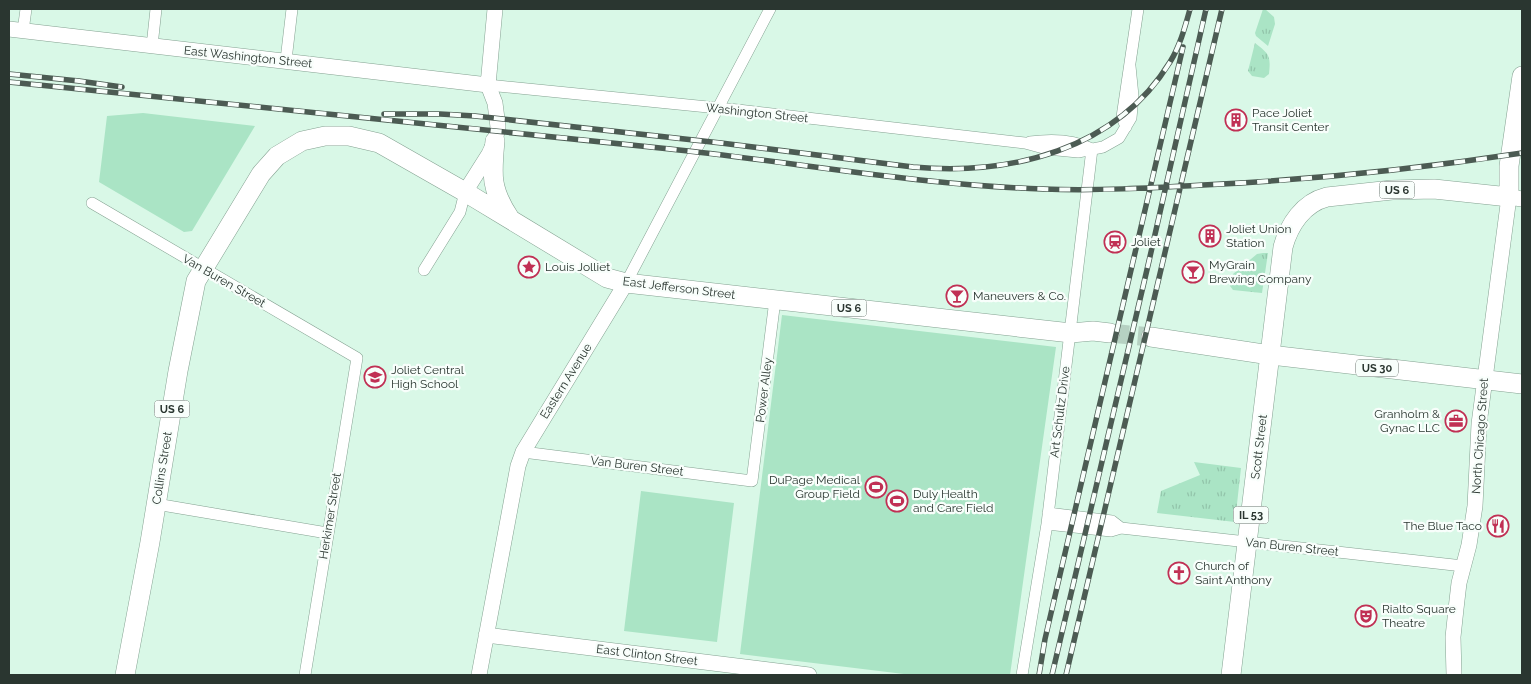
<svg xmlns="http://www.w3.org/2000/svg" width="1531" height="684" viewBox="0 0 1531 684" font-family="Raleway,sans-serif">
<defs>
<pattern id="grass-tufts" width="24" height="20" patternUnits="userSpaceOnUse" patternTransform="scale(1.25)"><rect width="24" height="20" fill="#aae4c5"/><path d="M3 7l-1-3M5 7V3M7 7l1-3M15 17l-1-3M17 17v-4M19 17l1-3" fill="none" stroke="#92c4aa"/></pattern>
</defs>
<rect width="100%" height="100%" fill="#d9f8e7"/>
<path fill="url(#grass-tufts)" d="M1263 9H1265L1274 17 1275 24 1268 46 1256 36 1255 33Z
M1255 43C1269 54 1271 55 1269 74L1264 78 1252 76 1248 71Z
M1263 253H1268L1262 293 1233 290 1230 286 1233 274 1257 254Z
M1194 462 1241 468 1235 522 1157 513 1161 491 1200 475Z"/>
<path fill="#aae4c5" d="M143 113 255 126 192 231 184 232 99 182 107 116Z
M782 315 1056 347 1010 675H912L740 654Z
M641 491 734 503 717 642 624 631Z"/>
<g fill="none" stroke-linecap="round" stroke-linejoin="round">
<path stroke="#b6d1c2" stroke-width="19" stroke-dasharray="19 9" stroke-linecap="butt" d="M1110 333 1151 337"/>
<g stroke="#84a191" stroke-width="12">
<path id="minor" d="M23 31 26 9
M152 46 156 9
M286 60 292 9
M488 85 738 110 1025 143 1047 149 1078 152 1103 147 1119 138 1131 118 1133 96 1130 66
M1126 127 1122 117 1138 9
M1030 142C1051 139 1072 139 1092 149
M92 203 357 358 305 675
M424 270 460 212 465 192
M626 283 770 9
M523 452 752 481 775 300
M156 504 327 533
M1048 513 1112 521 1121 528
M1047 524 1111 531 1121 528 1463 566
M1022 675 1047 524 1092 149"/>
</g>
<g stroke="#84a191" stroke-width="16">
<path id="tertiary" d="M9 29 488 85
M465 192 489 154 495 141 498 127 495 103 488 85 495 9
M486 635 809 675
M479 675 518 466 523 452 626 283
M1454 675 1453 637 1456 609 1459 583 1469 545 1475 506 1479 424 1509 197 1522 199"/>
</g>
<g stroke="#84a191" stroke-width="20">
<path id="primary" d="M495 141C492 174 490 188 509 217
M1509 197V166L1522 76
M1151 337 1270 355 1522 384
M125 675 150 542 178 371 196 281 261 174 277 156 302 141 325 136H349L379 143 465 192 607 278 626 283 1071 333 1093 331 1110 333
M1231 675 1283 247C1289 225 1303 203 1327 197L1392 190 1434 189 1509 197"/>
</g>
<use href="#minor" stroke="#fff" stroke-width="11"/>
<use href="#tertiary" stroke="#fff" stroke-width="15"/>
<use href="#primary" stroke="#fff" stroke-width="19"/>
<g stroke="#4c5b53" stroke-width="5.5">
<path id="rail" d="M9 74 79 81 122 87
M9 82C229 104 450 126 670 149 794 162 918 185 1043 189 1096 191 1150 188 1203 185 1310 180 1417 169 1522 153
M384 114H440L475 116 721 143 913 167C1010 176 1116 150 1170 62 1180 46 1185 27 1190 9
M1039 675 1045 639 1183 47
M1052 675 1149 261 1206 9
M1066 675 1222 9"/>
</g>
<use href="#rail" stroke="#f8fefb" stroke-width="4" stroke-dasharray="11" stroke-linecap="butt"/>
</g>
<defs>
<g id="building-ring" transform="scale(1.125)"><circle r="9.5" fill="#f8fefb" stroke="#c03054" stroke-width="1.5"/><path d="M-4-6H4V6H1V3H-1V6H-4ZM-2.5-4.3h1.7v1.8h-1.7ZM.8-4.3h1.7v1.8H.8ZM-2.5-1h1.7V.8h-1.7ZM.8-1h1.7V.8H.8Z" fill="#c03054"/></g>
<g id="station-ring" transform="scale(1.125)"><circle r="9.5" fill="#f8fefb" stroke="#c03054" stroke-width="1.5"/><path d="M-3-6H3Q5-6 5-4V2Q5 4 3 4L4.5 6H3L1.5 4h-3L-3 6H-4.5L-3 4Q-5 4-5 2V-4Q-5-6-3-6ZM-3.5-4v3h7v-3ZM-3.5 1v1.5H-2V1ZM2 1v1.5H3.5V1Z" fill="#c03054"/></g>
<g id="sight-ring" transform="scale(1.125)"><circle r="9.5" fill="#f8fefb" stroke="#c03054" stroke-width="1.5"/><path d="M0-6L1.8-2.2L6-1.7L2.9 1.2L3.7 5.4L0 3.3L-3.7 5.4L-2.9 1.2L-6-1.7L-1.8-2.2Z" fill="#c03054"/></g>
<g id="bar-ring" transform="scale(1.125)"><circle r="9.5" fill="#f8fefb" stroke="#c03054" stroke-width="1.5"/><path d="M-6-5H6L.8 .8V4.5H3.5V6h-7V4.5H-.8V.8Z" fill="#c03054"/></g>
<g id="school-ring" transform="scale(1.125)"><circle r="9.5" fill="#f8fefb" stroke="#c03054" stroke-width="1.5"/><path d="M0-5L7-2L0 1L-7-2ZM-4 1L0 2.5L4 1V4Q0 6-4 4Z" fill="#c03054"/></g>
<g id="office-ring" transform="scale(1.125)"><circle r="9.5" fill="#f8fefb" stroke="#c03054" stroke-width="1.5"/><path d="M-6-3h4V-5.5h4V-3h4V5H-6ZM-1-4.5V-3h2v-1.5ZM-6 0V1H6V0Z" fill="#c03054"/></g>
<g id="stadium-ring" transform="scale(1.125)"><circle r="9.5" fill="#f8fefb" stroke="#c03054" stroke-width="1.5"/><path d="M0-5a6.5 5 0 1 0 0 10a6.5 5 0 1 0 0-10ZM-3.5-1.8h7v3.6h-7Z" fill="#c03054"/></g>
<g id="restaurant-ring" transform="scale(1.125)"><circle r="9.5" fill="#f8fefb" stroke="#c03054" stroke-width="1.5"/><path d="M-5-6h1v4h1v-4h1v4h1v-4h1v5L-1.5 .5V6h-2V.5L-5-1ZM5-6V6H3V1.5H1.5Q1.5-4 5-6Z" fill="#c03054"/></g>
<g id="church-ring" transform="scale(1.125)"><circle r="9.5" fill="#f8fefb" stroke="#c03054" stroke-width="1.5"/><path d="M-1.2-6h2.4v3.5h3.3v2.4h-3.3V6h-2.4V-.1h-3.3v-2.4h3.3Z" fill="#c03054"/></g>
<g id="theatre-ring" transform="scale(1.125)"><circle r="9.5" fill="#f8fefb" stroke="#c03054" stroke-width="1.5"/><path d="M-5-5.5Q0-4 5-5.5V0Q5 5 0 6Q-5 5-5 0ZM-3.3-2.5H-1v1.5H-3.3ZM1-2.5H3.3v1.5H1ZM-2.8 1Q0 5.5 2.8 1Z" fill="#c03054"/></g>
</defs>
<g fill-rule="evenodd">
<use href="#building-ring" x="1236" y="120"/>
<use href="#building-ring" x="1210" y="236"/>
<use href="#station-ring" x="1115" y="242"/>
<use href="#sight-ring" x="529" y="267"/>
<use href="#bar-ring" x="1193" y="272"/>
<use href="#bar-ring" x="957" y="296"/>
<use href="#school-ring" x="375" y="377"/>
<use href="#office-ring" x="1456" y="421"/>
<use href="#stadium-ring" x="876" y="487"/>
<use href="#stadium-ring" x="897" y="501"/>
<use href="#restaurant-ring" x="1498" y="526"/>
<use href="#church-ring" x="1179" y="573"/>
<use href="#theatre-ring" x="1366" y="616"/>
</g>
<g text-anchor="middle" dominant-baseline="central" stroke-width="4.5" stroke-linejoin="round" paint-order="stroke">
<g fill="#f8fefb" stroke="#68726d" stroke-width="1">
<rect x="1379.5" y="181.5" width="35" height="17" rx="4"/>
<rect x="831.5" y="299.5" width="35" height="17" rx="4"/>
<rect x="1356" y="359.5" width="42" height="17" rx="4"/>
<rect x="154.5" y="400.5" width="35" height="17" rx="4"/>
<rect x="1233.5" y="506.5" width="35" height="17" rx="4"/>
</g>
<g font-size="11" font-weight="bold" fill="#2a3630">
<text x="1397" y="190">US 6</text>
<text x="849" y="308">US 6</text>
<text x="1377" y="368">US 30</text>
<text x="172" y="409">US 6</text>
<text x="1251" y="515">IL 53</text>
</g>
<g font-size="12" fill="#2a3630" stroke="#f8fefb">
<text transform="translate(248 57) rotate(6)">East Washington Street</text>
<text transform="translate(757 113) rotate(6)">Washington Street</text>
<text transform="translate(224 281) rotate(30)">Van Buren Street</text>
<text transform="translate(679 288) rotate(7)">East Jefferson Street</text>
<text transform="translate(566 381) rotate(-58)">Eastern Avenue</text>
<text transform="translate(764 390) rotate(-83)">Power Alley</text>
<text transform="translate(1060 412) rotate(-83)">Art Schultz Drive</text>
<text transform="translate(1480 436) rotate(-86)">North Chicago Street</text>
<text transform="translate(1259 447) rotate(-83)">Scott Street</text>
<text transform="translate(637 466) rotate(7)">Van Buren Street</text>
<text transform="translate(162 468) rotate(-81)">Collins Street</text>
<text transform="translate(330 516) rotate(-81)">Herkimer Street</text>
<text transform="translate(1292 547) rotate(6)">Van Buren Street</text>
<text transform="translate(647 655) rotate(7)">East Clinton Street</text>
</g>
<g font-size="12" fill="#2a3630" stroke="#f8fefb" text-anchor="start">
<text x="1252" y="113">Pace Joliet<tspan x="1252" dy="14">Transit Center</tspan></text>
<text x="1226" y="229">Joliet Union<tspan x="1226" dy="14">Station</tspan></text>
<text x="1131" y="242">Joliet</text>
<text x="1209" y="265">MyGrain<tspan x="1209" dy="14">Brewing Company</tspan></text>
<text x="545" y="267">Louis Jolliet</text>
<text x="973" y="296">Maneuvers &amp; Co.</text>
<text x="391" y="370">Joliet Central<tspan x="391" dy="14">High School</tspan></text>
<text x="1440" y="414" text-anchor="end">Granholm &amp;<tspan x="1440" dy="14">Gynac LLC</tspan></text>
<text x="860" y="480" text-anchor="end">DuPage Medical<tspan x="860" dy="14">Group Field</tspan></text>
<text x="913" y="494">Duly Health<tspan x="913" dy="14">and Care Field</tspan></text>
<text x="1482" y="526" text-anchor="end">The Blue Taco</text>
<text x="1195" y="566">Church of<tspan x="1195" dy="14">Saint Anthony</tspan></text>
<text x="1382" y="609">Rialto Square<tspan x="1382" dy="14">Theatre</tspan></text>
</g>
</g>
<rect width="1531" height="684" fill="none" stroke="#2a3630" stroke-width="20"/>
</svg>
